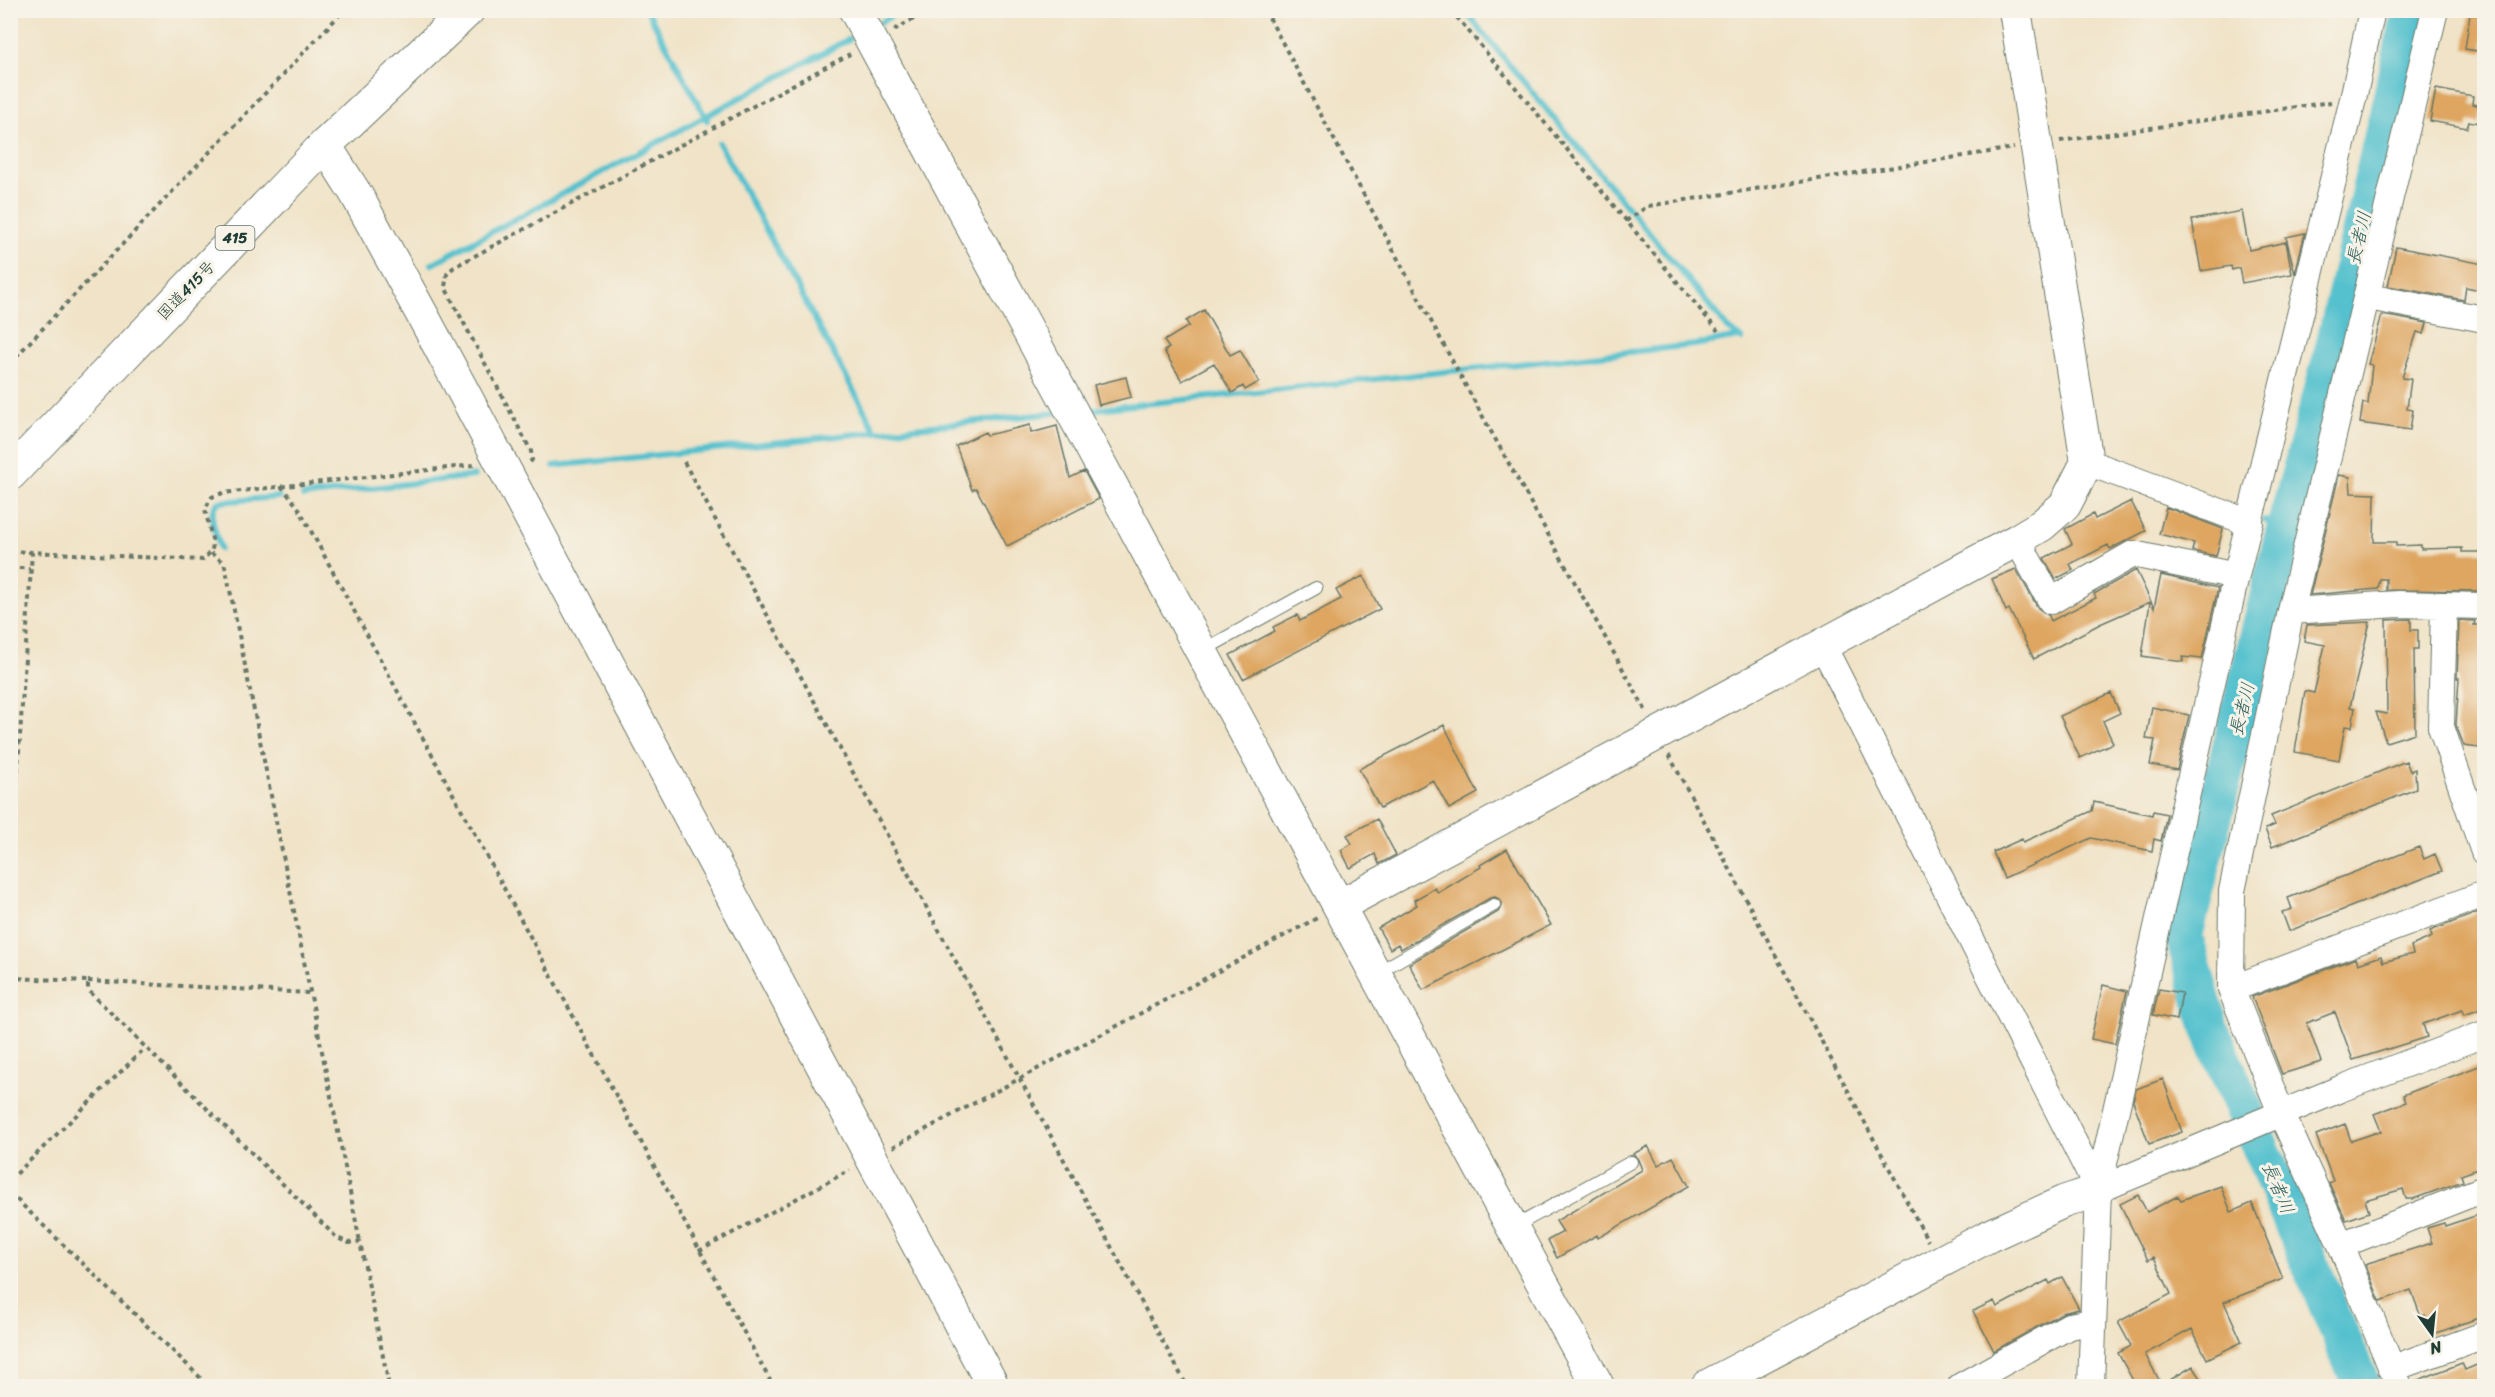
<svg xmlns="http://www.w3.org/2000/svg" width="2495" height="1397" viewBox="0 0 2495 1397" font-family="Sriracha,'Klee One',sans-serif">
<rect width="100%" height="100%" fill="#f7f3e8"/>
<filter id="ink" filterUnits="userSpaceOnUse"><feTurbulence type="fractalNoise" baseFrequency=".0167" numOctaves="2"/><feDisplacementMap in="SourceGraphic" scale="12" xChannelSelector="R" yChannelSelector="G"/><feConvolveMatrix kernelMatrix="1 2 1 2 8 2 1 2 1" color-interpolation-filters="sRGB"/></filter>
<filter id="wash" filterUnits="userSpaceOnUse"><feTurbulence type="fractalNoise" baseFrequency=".008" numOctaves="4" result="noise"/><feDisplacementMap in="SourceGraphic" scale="24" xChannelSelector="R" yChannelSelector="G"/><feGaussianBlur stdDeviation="1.35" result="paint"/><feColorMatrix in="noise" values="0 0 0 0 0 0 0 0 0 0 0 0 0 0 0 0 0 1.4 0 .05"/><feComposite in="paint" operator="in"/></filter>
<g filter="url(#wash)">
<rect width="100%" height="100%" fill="#f0e3c7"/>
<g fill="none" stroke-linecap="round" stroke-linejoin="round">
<path stroke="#54c1ce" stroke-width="6" d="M647 10 707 120
M1464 10 1728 328 1742 339
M881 22 902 10
M719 143 876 432
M432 264 849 39
M1088 410 1695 345 1738 337
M554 466 1055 413
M303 496 474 476
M2264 520 2286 525
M220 549C217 534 205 512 219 502L279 497"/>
<path stroke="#54c1ce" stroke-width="38" d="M2362 1386 2210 1029 2184 936 2286 525 2330 364 2412 10"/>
</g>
<g id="blocks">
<path fill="#dea660" d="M2470 14 2484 16V52L2465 49Z
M2436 89 2473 96 2472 104 2483 107 2479 123 2469 121 2467 128 2430 121Z
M2242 211 2249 250 2286 242 2292 274 2242 283 2239 268 2232 270 2231 266 2201 271 2192 220Z
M2305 233 2295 274 2286 237Z
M2396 247 2484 264V291L2466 287 2464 300 2388 286Z
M1204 310 1230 355 1240 350 1259 382 1245 390 1243 386 1232 393 1214 363 1182 381 1164 351 1169 348 1164 341 1189 326 1186 321Z
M2382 315 2427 323 2424 334 2417 332 2402 378 2411 379 2407 409 2413 410 2410 430 2360 423 2363 403 2368 404 2372 365 2368 364Z
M1126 377 1131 397 1099 405 1094 385Z
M1030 425 1031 433 1057 426 1070 478 1084 471 1099 499 1007 546 976 488 972 490 956 446 985 432 987 435Z
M2339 475 2350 477 2351 493 2375 494 2374 542H2396V546L2421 545V549L2462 548V552H2484V591L2386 590V579H2380L2378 589 2310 595Z
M2131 501 2146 531 2110 549 2108 545 2070 564 2073 570 2056 579 2044 558 2072 544 2065 529 2093 514 2095 519Z
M2166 507 2223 529 2216 556 2192 551 2194 543 2159 534Z
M2016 569 2038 608 2049 616 2051 621 2096 598 2094 594 2136 570 2154 608 2161 575 2218 588 2202 659 2183 657V662L2142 656 2150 602 2100 624 2034 659 2009 609 2006 611 1992 579Z
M1363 576 1380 609 1243 679 1230 655 1275 631 1273 627 1297 615 1300 621 1341 599 1336 590Z
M2411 619V630H2418V649H2414L2415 733 2386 742 2376 712 2387 714 2386 620Z
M2459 620 2475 621 2474 625H2483L2482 654 2484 655V719H2482L2479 748 2464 746 2456 725 2459 678H2457Z
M2370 622 2350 707 2355 708 2352 727 2345 726 2339 760 2295 752 2305 691 2314 693 2325 645 2304 641 2307 625Z
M2111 693 2120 713 2103 721 2113 743 2080 758 2060 716Z
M2152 707 2189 715 2177 770 2150 765 2155 740 2146 739Z
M1444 725 1478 793 1449 809 1433 780 1380 808 1359 769Z
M2406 761 2410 771 2415 769 2416 789 2272 847 2265 829 2275 825 2271 816Z
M2094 802 2152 815 2153 811 2167 814 2161 841 2154 839 2152 851 2091 838 2004 878 1993 852 2022 839 2023 842 2092 811Z
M1377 819 1396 855 1379 864 1375 854 1350 868 1341 850 1352 844 1347 835Z
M2419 847 2424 859 2435 854 2442 871 2289 931 2282 912 2292 909 2288 898Z
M1507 849 1551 925 1423 990 1409 964 1498 912 1502 906 1501 900 1495 897 1490 898 1401 949 1398 944 1390 949 1378 928 1417 905 1414 900 1435 888 1438 893 1481 867 1480 865Z
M2484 910V1008L2464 1015 2462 1010 2423 1024 2427 1037 2353 1060 2335 1012 2307 1023 2321 1062 2282 1074 2252 997 2356 958 2358 964 2381 956 2383 962 2413 954 2411 946 2432 937 2430 931Z
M2103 985 2127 991 2115 1044 2091 1039Z
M2159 989 2182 993 2177 1020 2153 1015Z
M2484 1064V1167L2461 1175 2463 1181 2413 1199H2406L2403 1189 2365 1200 2369 1212 2346 1220 2329 1183 2333 1181 2316 1135 2345 1124 2351 1141 2381 1131 2374 1114 2406 1102 2403 1095Z
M2163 1079 2182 1132 2149 1144 2133 1101 2136 1089Z
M1648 1146 1658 1165 1673 1157 1689 1186 1598 1238 1597 1235 1557 1258 1548 1240 1563 1232 1556 1221 1642 1170 1638 1159 1633 1154Z
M2221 1186 2231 1212 2252 1203 2283 1279 2224 1302 2242 1342 2207 1359 2192 1329 2145 1354 2162 1385 2193 1366 2206 1386H2136L2118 1353 2131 1346 2118 1322 2171 1294 2154 1257 2148 1260 2120 1204 2138 1195 2147 1212 2178 1196 2181 1200Z
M2484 1213V1259L2477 1262 2484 1285V1316L2431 1335 2425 1315 2421 1317 2411 1290 2380 1301 2365 1264 2432 1243 2427 1228 2444 1223 2445 1226Z
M2062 1277 2079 1309 2062 1313 1994 1351 1973 1311 1994 1301 1997 1307 2048 1280 2050 1284Z
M2484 1362V1386H2414L2413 1382 2462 1363 2465 1370Z"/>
</g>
</g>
<g filter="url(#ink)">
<use href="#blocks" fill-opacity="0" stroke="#687767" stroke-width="1.5"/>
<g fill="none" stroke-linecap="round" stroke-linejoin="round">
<g stroke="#687767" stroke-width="14">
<path id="service" d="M1202 651 1316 588
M1375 974 1494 905
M1514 1227 1631 1162"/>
</g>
<g stroke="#687767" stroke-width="28">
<path id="minor" d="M2368 297 2484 319
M2087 462 2250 523
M2017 540 2051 601 2133 554 2236 576
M2444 605 2441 727 2484 852
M2291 611 2398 604 2484 606
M1822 644 2098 1190
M2231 989 2484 894
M2098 1190 2340 1089 2484 1034
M2341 1245 2484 1189
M2391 1369 2484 1335
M1961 1386 2069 1326 2093 1322
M2091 1386 2098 1190 2236 576 2353 99 2372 10
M2399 1386 2341 1245 2282 1115 2231 989 2232 891 2291 611 2435 10"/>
</g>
<g stroke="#687767" stroke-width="34">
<path id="tertiary" d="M855 10 1598 1386
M325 145 356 194 424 318 993 1386
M1339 906 2017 540 2042 525 2065 505 2087 462 2015 10
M1707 1386 1989 1236 2063 1202 2098 1190"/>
</g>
<g stroke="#687767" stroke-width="35">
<path id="trunk" d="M10 474 325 145 468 10"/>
</g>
<path stroke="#687767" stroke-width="4" stroke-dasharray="4.5 4.5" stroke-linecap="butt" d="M1265 10 1462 379 1646 711
M1451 10 1718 331
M894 30 930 10
M2060 141 2331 102
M1626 221 1648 206 2014 148
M10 363 344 10
M530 462 532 460 531 451 445 287 447 274 454 267 850 54
M684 462 1187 1386
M281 486 298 507 773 1386
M10 551 203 560 212 550 213 543 205 509 212 497 223 493 474 465
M211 553 224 563 226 570 360 1242
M10 567 30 569
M1669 755 1928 1241
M10 888 32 552
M10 978 88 981V990L337 1238 349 1243 360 1242 389 1386
M88 981 310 993
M893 1147 1317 918
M10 1180 145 1048
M10 1193 209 1386
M699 1251 850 1170"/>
<use href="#service" stroke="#fff" stroke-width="12"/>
<use href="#minor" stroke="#fff" stroke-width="26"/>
<use href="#tertiary" stroke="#fff" stroke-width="32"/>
<use href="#trunk" stroke="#fff" stroke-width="33"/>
</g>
</g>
<g text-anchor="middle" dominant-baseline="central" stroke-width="6" stroke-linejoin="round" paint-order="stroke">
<rect fill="#f7f3e8" stroke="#60746a" stroke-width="1.5" x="215.5" y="226" width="39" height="24" rx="4.5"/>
<g font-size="15" font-weight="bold" fill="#1f3d34">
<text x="235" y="238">415</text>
</g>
<g font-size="16" fill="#1f3d34" stroke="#f7f3e8">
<text transform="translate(186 290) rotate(-46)">国道415号</text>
</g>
<g font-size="18" font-style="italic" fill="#2c5e5a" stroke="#f7f3e8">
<text transform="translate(2359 238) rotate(-77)">長者川</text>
<text transform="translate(2242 709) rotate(-76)">長者川</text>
<text transform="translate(2278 1188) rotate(67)">長者川</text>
</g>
</g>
<rect width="2495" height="1397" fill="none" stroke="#f7f3e8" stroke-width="36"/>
<g transform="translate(2432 1334) rotate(165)" stroke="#f7f3e8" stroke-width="4.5" paint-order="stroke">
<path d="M0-4.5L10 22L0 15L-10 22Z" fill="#1f3d34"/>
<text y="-9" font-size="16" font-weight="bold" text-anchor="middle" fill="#1f3d34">N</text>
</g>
</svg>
